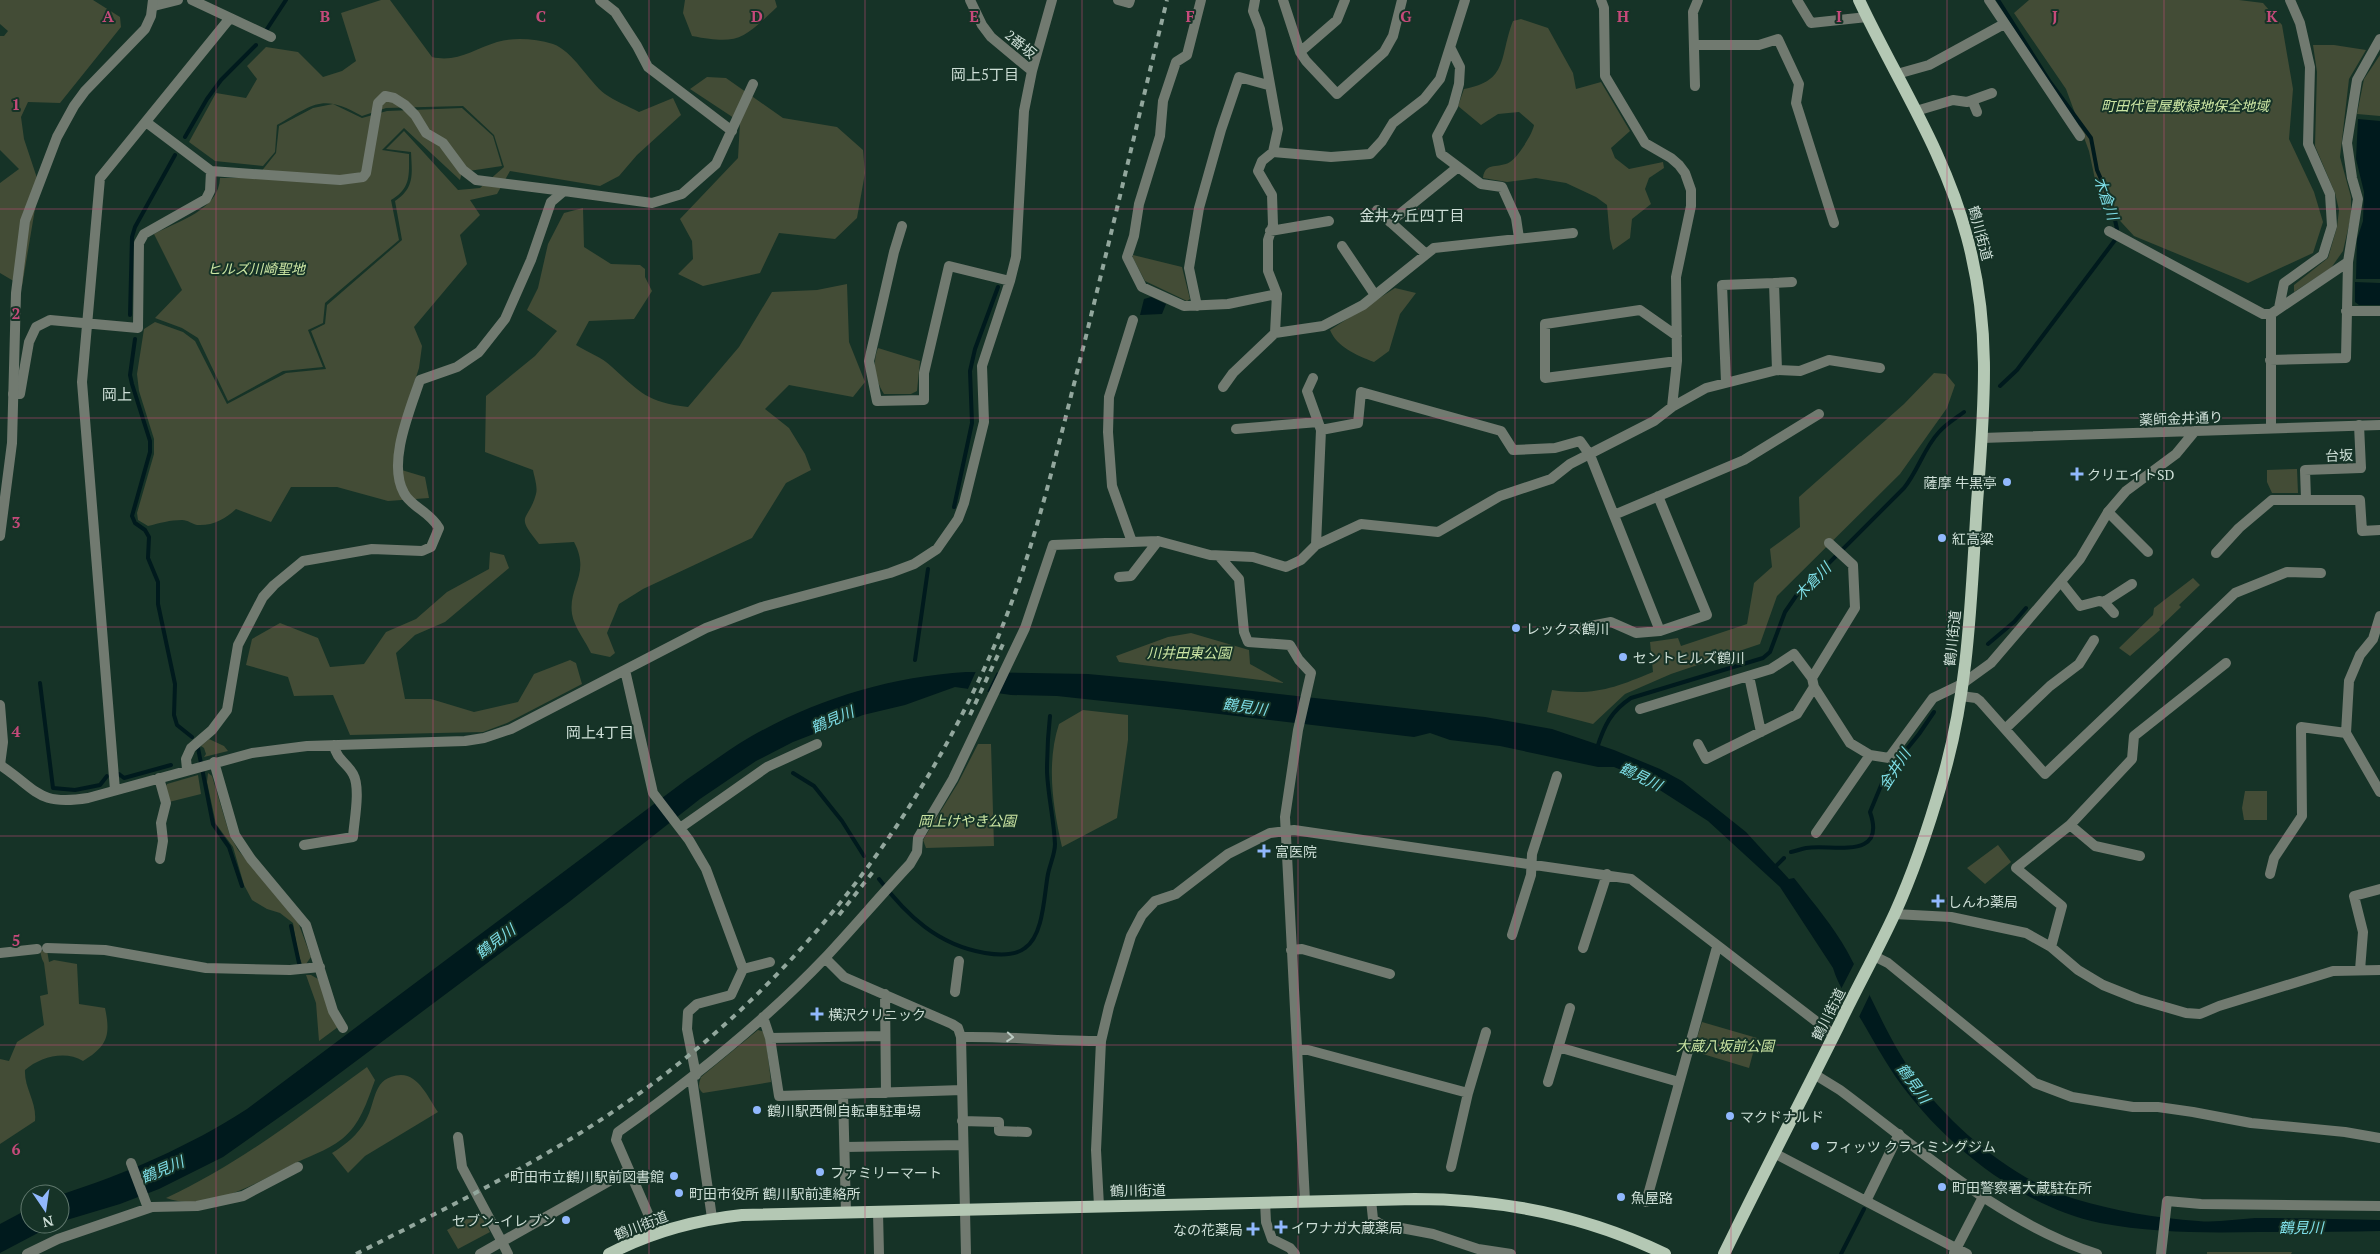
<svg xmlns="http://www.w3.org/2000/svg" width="2380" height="1254" viewBox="0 0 2380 1254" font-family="'PT Serif','Noto Sans JP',serif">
<rect width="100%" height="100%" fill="#163327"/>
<path fill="#434c36" d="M0 0H93L120 17 121 27 60 103 28 102 21 117 24 139 37 178 36 203 22 286 0 273V183L19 169 0 150V36H4L8 31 0 24Z
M381 0H390L432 57C457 63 474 49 497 42 515 37 535 39 553 44 573 51 589 82 605 94 615 101 628 106 639 112L673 98 681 115 637 155 619 176 600 186 510 171 497 194 470 200 480 215 460 235 467 264 414 327 422 346 419 368 405 411 395 468 425 477 429 498 388 501 337 487H291L271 522 236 509C225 519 213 526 197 525 192 524 188 520 182 520 170 520 160 523 148 526L138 520 137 513 154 454V439L139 391 137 374 144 329 155 322 183 332 195 341 227 404 286 373 326 369 311 331 325 324 327 305 402 240 395 201C415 188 412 174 411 152L386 149 404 131 458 190 480 188 504 167 494 135 463 106 386 108 362 116C322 93 314 104 277 125L275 152 263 166 215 161 189 142 216 93 246 98 257 79 247 66 266 47 298 52 323 77 342 71 356 61 341 13Z
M685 0H775L777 7C743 39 739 45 692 36L683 13Z
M2029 0H2239L2263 3 2282 25 2293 89 2289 139 2314 192 2323 222 2313 253 2248 283 2134 236 2099 198 2089 151 2066 89 2014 13Z
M1521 19 1548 28 1573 73 1576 89 1601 82 1630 131 1611 148 1615 158 1629 169 1663 162 1664 168 1649 178 1645 189 1651 204 1632 219 1630 238 1613 250 1610 239 1607 205 1596 197 1566 183 1536 178 1507 182 1483 178C1485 161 1499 169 1510 162 1518 157 1533 133 1534 125L1519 112 1498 114 1481 125 1458 106 1464 89C1509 81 1499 57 1513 21Z
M2313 45H2334L2366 50 2349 79 2340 157 2351 197V216L2343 251 2331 268 2294 292V285L2328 258 2337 227 2339 210 2335 193 2315 146 2317 72Z
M2380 55V116L2357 114 2364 79Z
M707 77 726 78 783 118 837 127 863 150 865 173 857 218 835 239 779 233 760 273 703 286 678 274 693 259 692 241 680 219 738 158 740 122 690 89Z
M333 104 362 118 387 111 462 108 493 136 502 166 462 172 460 180 404 128 382 150 409 154C409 176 411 188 391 200L399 240 325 303 323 323 308 330 323 367 283 371 228 401 198 338 182 328 155 318 182 290 154 234C178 221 219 210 220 178H256L276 153 279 126 313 108Z
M583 208 584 247 611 264 640 265 645 269V277L652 291 634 319 589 321 576 345C587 352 602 357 612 367 641 393 647 402 688 407L739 347 772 292 817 290 847 284 849 342 865 382 853 397 789 385 765 409 789 428 805 454 811 470 786 483 752 538 643 589 619 604 607 633 615 653 610 657 591 653C586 642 574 627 572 614 568 586 591 574 574 542L539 544C514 513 528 523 536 494 538 487 534 476 533 470L485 452 486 396 535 356 557 331 527 310 538 288 548 244 564 213Z
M1133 255 1182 267 1190 299 1187 301 1145 281 1133 258Z
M1395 288 1416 293 1400 314 1389 351 1374 362C1356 355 1337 347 1330 330Z
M878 348 920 361 917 391 911 394H884C875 380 872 363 878 348Z
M1934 373 1946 374 1955 385 1947 408 1900 474 1777 596 1760 644 1671 674 1625 694 1593 724 1547 712 1552 690C1595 696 1614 688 1653 672L1650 642 1678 638 1681 646 1747 624 1754 583 1772 567 1770 549 1800 527 1799 497 1904 404Z
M2297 469 2298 493H2272L2267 482V470Z
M490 552 504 555 509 568 445 622 415 635 396 653 405 699H431L474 712 518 702 534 674 570 660 576 663 582 684 507 723 483 732 350 735 333 695 294 696 288 677 246 665 252 639 280 623 318 638 330 667 364 664 386 632 416 619 447 592 489 569Z
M2193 578 2200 585 2179 605 2181 607 2159 628 2160 630 2130 656 2119 648 2153 615 2154 608Z
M1191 633 1249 650 1250 664 1284 683 1119 662 1116 656 1168 637Z
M1083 710 1128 715V740L1117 818 1062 847C1053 807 1046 764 1059 724Z
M209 739 224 746 228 751 204 757 206 754 204 748 201 746Z
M978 744H991L994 846 926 848 923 840 958 783Z
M208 773 212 776 230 836 238 850 298 922 311 957 306 964H302L298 954 293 923 280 913 267 909 252 900 244 885 233 847 216 824 207 782Z
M198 775 201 794 169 802 165 788 167 784Z
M2245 791H2267V820H2244L2242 808Z
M1998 845 2011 862 1985 884 1967 868Z
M47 950 49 962 54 960 77 964 79 1004 105 1008C111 1036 107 1046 83 1061 65 1050 40 1057 25 1070 24 1088 37 1102 35 1121L0 1144V1059L9 1061 17 1042 44 1025 40 996 48 994 44 963 42 959 40 951Z
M306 975H311L318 979 338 1027 319 1041 316 1003Z
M1702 1022 1757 1038 1749 1068 1693 1051Z
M758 1030 765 1032 771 1082 703 1093C697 1088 699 1083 701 1077Z
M367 1067 375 1080C367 1102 360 1125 342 1139 327 1151 306 1157 292 1165 256 1183 207 1213 166 1198 241 1163 300 1116 367 1067Z
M401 1075C419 1075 429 1099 438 1112L365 1156 348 1173 332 1153C345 1145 358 1135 366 1120 377 1100 372 1077 401 1075Z
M479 1212 490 1232 458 1249 447 1230Z
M2207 1252H2292L2291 1254H2207Z"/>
<path fill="#001a1d" d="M2358 119 2380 121V279H2356L2357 239 2363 221 2364 192 2356 159Z
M2355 282 2380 283V305H2359L2355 302Z
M1151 297 1166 304 1162 314 1140 315 1144 299Z
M966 672 1088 674 1163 681 1485 717 1552 729 1614 750 1660 769 1682 781 1746 832 1789 879 1794 878 1798 883C1815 905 1833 926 1847 951 1870 992 1887 1038 1915 1077 1952 1128 2015 1181 2075 1199 2115 1211 2157 1218 2198 1221 2217 1223 2236 1219 2255 1218 2297 1218 2338 1219 2380 1220V1231C2340 1232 2299 1232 2259 1232 2205 1233 2153 1233 2100 1223 2019 1206 1941 1142 1895 1076 1883 1058 1873 1040 1862 1021 1851 1003 1839 988 1833 968L1780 887 1708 821 1641 778 1614 767H1598L1500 746 1450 740 1430 733 1414 737 1177 709 1057 696 1011 695 955 687 905 705 863 715 793 742 756 761 700 799 569 902 308 1097 223 1157 159 1189 120 1204 60 1222V1195C127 1173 188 1147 247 1109L686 780C707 766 728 750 750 737 817 699 889 677 966 672Z
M30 1208V1224H55L0 1253V1224Z"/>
<path fill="#163327" d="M977 669 998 670 986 694 967 691Z
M1855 962 1870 994 1858 1019 1840 991Z"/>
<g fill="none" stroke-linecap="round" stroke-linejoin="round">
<path stroke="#001a1d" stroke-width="4" d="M1998 0 2050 82 2091 138 2097 170 2111 202 2117 229 2115 240 2109 248 2017 370 2000 386
M265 32 286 0
M185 137 207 99 221 80 256 45
M130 315 132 237 135 227 175 155
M135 339 130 375 132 384 150 441V452L132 516 135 523 145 530 149 537 148 558 158 582V604L175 684 174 715 177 725 192 737
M954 507 972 423 970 371 975 349 998 287
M1988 644 2014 622 2026 608
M915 660 928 569
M40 683 53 788 75 790 100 785 107 776
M198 748 213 824 229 847 242 886
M1597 748C1604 726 1611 711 1631 698L1763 658 1770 652 1785 612 1796 596 1904 488C1918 471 1924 448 1939 432 1946 424 1956 418 1964 412
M793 773 814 786 842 821 864 856
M119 774 124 778 171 765
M1791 852C1796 851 1801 849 1806 848 1833 844 1887 861 1870 812L1885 776 1919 734 1934 712
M1775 867 1784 858
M879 879C907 916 938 945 985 953 997 955 1015 956 1025 948 1044 935 1044 894 1048 874 1050 864 1055 854 1055 844 1054 820 1048 796 1047 772 1047 754 1048 734 1050 716
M291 926 299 963
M1841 1254 1864 1209"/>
<path stroke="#717a70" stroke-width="10" d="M192 0 271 37
M600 0 615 12 637 46 648 67 732 131
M970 0 982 25 991 37 1032 71
M1118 0 1129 3 1130 0
M1201 0 1187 55 1176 62 1163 101 1160 136 1139 204 1134 236 1127 257 1142 287 1184 306 1228 304 1277 294
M1255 0 1253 11 1260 29 1278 129 1273 152
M1283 0 1300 52 1306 61 1337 94 1384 52 1393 36 1402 0
M1601 0 1604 8 1605 76 1645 143 1671 158 1679 165 1685 173 1691 190V206L1676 277 1677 361 1672 407
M1797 0 1811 23 1867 17
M1989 0 2080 136
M154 6 178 0
M1694 45H1759L1778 39 1799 84 1796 103 1834 223
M1451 49 1460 67 1459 84 1453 106 1437 136 1441 154 1481 184 1502 187 1516 218 1519 238
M1300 52 1337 20 1345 0
M1897 74 1929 65 2004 24
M1695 86 1693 12 1698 0
M1972 100 1977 112
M1916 111 1953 100 1967 102 1992 93
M211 171 340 180 363 177 366 173 378 103 385 96 394 98 405 105 415 115 426 133 443 143 463 170 476 180 564 191
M1377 210 1426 254
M1390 222 1458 167
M902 226 894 252 869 361 877 401 924 400V373L949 266 1010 281
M1270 231 1329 221
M2109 231 2263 314H2271
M1342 246 1375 295
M1774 283 1792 282
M1197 306 1189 268 1199 208 1221 130 1239 77 1268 85
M2279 308 2284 283 2323 255 2332 226 2330 194 2308 144 2310 67 2300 23 2290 0
M2346 311H2380
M1275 333 1277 294 1268 271V240L1273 225 1272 195 1258 171 1262 161 1273 152 1331 157 1370 154 1382 141 1393 123 1424 99 1440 79 1465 0
M1677 336 1640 310 1545 324V378L1677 361
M2270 360 2346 358 2348 262 2358 199 2352 178 2347 143 2357 80 2380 39
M1313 378 1307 391 1321 430 1316 545
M1726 382 1722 285 1774 283 1777 370
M1223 387 1233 373 1275 333 1323 326 1363 305 1434 248 1573 233
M13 394H20L29 342 36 327 50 320 138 328 139 243 144 234 206 199 210 191 211 171 146 122
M2271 428V314L2348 262
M1236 429 1318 422
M1321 430 1358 423 1361 392 1501 431 1513 450 1555 448 1580 441 1590 455 1660 631
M2306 499 2305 470 2361 468 2359 425
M2108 512 2148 552
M1614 515 1744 460 1819 414
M1132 542 1112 486 1108 432 1109 397 1133 320
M2216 553 2239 528 2272 500H2360L2362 531 2380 530
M1219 556 1239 579 1244 632 1248 642 1290 645 1299 660 1311 673 1298 730 1285 817 1305 1201
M1119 577 1131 576 1158 541
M2061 582 2080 606 2099 601 2104 602 2132 584
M2104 602 2114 613
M2380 616 2373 639 2360 655 2349 681 2346 733 2380 792
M1575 629 1611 622 1636 633 1660 631 1707 615 1658 496
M625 670 653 793 689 840 706 869 743 969 731 995 697 1004 688 1012 687 1029 696 1075
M1749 676 1761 732
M1814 687 1850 743 1870 755 1889 758 1933 698 1962 684
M1961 696 1976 698 1980 701 2045 774 2235 593 2287 572 2321 573
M1640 709 1771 669 1794 654 1812 678
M2005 729 2050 686 2079 664 2094 640
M1698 744 1706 759 1797 714 1814 687 1812 678 1855 608 1853 565 1829 543
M214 762 235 835 251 859 306 925 333 1011 343 1028
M0 765C38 790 37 806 88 798L252 753 307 746 465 741 484 738 511 729 706 628 762 607 890 573 914 564 937 549 958 519 964 503 984 422 982 366 1010 281 1016 257 1024 111 1032 71 1052 0
M187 769 186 759 191 748 212 730 227 710 238 645 263 597 274 585 303 561 372 549 422 551 431 547 439 528C429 511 411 507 404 493 387 463 410 410 420 380L457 367 479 352 505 319 531 260 551 202 564 191 652 203 682 194 716 164 753 84
M159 778 166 803 161 823 163 841 160 859
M115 790 82 382 100 178 230 18
M2070 825 2095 846 2140 856
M680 828 767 767 817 744
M1816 833 1870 755
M304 845 353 837C354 821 361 788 353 774 347 763 336 759 334 745
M2270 874 2274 858 2302 816 2301 727 2346 733
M1894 914 1951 917 2026 933 2051 947 2078 970 2103 985 2138 999 2186 1013 2200 1014 2219 1006 2333 971 2380 970
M1512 935 1531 875 1532 854 1557 776
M2051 947 2062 906 2016 868 2070 825 2132 759 2134 736 2226 663
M47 948 105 950 206 968 290 970 320 967
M1583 948 1607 874
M1291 950 1302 949 1390 974
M0 953 37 949
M1874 956 1888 963 2035 1083 2072 1097 2133 1107H2158L2193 1112 2251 1123 2345 1132 2380 1138
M825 958 844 977 952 1024 958 1028 961 1037 966 1254
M743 969 770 962
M2360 970 2363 932 2354 896 2380 889
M955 992 959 961
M885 994 886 1093
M763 1017 770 1038 779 1096 962 1090
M961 1037C1008 1036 1054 1041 1101 1041
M770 1038 885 1036
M1558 1047 1679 1082
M1297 1050H1308L1468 1093
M692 1078 712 1218
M1548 1082 1570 1008
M843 1094 846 1213
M962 1121 999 1122V1131L1027 1132
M458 1137 462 1167 502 1242
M845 1147 962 1145
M1774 1153 1967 1254
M131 1163 148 1208
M1451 1167 1468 1093 1486 1032
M1371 1200 1373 1219 1380 1224 1433 1234 1478 1249 1511 1254
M1866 1201 1899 1134
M1265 1202 1266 1222 1272 1239 1290 1248 1295 1254
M1646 1202 1717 947
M1099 1206 1096 1150 1101 1041 1109 1007 1131 936 1142 915 1155 901 1176 894 1228 854 1270 833 1294 830 1631 879 1834 1035
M878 1212 879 1254
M656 1232 616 1140 618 1132C691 1080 763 1023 825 958 854 927 881 895 910 864L917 852 918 838 953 779 1025 628 1053 545 1158 541 1210 555 1253 557 1286 567 1301 560 1316 545 1361 524 1438 532 1500 496 1551 479 1570 464 1654 421 1672 407 1706 388 1777 370 1800 371 1829 360 1880 368
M1954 1253 1983 1197
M27 1254 58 1239 152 1207 197 1206 243 1196 298 1167
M480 1254 629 1170
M2161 1254 2167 1201 2201 1204 2380 1206"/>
<path stroke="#717a70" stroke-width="10" d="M1982 438 2380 425
M0 536 12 443 16 293 25 221 57 137 74 106 85 91 145 29 151 16 153 0
M1962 684 1991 663 2080 559 2108 512 2126 491 2176 454 2195 431
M0 705 3 742 0 765
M1814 1074 1840 1090C1922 1151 1999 1222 2097 1254
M502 1242 508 1254"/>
<path stroke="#b4c8b4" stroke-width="12" d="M609 1254C651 1232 695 1220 742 1215L1415 1199C1503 1199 1585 1215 1665 1254
M1724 1254C1761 1178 1800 1103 1838 1027 1856 989 1877 952 1895 913 1914 871 1929 826 1942 781 1969 691 1971 596 1977 503 1984 409 1992 329 1967 237 1945 152 1896 79 1859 0"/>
<path stroke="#92a79d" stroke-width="4" stroke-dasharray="6 6" stroke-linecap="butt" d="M970 715 1003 644
M839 915 876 868
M356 1254C455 1204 555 1155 644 1090 799 977 917 824 993 649 1029 566 1050 479 1072 392 1105 262 1135 131 1167 0"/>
</g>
<defs><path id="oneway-chevron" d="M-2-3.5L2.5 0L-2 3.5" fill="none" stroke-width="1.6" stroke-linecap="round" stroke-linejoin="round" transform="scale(1.25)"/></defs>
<use stroke="#bbcbc2" href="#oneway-chevron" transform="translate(1010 1037) rotate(4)"/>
<path fill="none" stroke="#c54a7a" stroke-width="1" stroke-opacity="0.55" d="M216 0V1254M433 0V1254M649 0V1254M865 0V1254M1082 0V1254M1298 0V1254M1515 0V1254M1731 0V1254M1947 0V1254M2164 0V1254M0 209H2380M0 418H2380M0 627H2380M0 836H2380M0 1045H2380"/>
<g fill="#91b8fd" stroke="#163327" stroke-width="2">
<path d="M2074.5 466.5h5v5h5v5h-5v5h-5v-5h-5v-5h5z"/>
<circle cx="2007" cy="482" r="5"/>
<circle cx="1942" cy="538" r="5"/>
<circle cx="1516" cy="628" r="5"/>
<circle cx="1623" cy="657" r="5"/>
<path d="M1261.5 843.5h5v5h5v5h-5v5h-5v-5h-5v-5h5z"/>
<path d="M1935.5 893.5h5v5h5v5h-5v5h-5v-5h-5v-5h5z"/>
<path d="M814.5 1006.5h5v5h5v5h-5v5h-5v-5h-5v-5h5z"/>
<circle cx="757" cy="1110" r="5"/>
<circle cx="1730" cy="1116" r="5"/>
<circle cx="1815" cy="1146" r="5"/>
<circle cx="820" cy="1172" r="5"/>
<circle cx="674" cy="1176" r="5"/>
<circle cx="1942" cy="1187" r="5"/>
<circle cx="679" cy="1193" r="5"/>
<circle cx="1621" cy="1197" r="5"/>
<circle cx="566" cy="1220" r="5"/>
<path d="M1278.5 1219.5h5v5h5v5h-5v5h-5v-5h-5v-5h5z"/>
<path d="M1250.5 1221.5h5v5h5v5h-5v5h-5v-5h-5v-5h5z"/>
</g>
<g text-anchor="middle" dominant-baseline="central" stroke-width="4" stroke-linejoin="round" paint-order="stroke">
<g font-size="14" fill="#cedfd7" stroke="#163327">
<text transform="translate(1021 44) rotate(40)">2番坂</text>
<text transform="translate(1981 233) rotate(75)">鶴川街道</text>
<text transform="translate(2181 418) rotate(-2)">薬師金井通り</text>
<text transform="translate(2339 455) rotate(-2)">台坂</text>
<text transform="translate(1952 638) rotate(-84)">鶴川街道</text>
<text transform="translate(1828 1014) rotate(-63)">鶴川街道</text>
<text transform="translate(1138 1190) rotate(-1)">鶴川街道</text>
<text transform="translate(641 1225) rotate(-21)">鶴川街道</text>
</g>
<g font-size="14" font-style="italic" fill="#cbe5a3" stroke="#163327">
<text x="2185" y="105">町田代官屋敷緑地保全地域</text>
<text x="256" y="268">ヒルズ川崎聖地</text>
<text x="1189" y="652">川井田東公園</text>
<text x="967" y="820">岡上けやき公園</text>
<text x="1725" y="1045">大蔵八坂前公園</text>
</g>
<g font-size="14" fill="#cedfd7" stroke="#163327" text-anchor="start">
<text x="2087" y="474">クリエイトSD</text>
<text x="1997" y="482" text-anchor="end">薩摩 牛黒亭</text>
<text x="1952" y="538">紅高粱</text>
<text x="1526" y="628">レックス鶴川</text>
<text x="1633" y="657">セントヒルズ鶴川</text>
<text x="1275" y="851">富医院</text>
<text x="1948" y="901">しんわ薬局</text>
<text x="828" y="1014">横沢クリニック</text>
<text x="767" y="1110">鶴川駅西側自転車駐車場</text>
<text x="1740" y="1116">マクドナルド</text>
<text x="1825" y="1146">フィッツ クライミングジム</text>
<text x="830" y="1172">ファミリーマート</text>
<text x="664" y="1176" text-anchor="end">町田市立鶴川駅前図書館</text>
<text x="1952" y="1187">町田警察署大蔵駐在所</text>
<text x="689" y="1193">町田市役所 鶴川駅前連絡所</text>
<text x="1631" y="1197">魚屋路</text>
<text x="556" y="1220" text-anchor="end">セブン-イレブン</text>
<text x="1291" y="1227">イワナガ大蔵薬局</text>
<text x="1243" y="1229" text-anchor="end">なの花薬局</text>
</g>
<g font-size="15" fill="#cedfd7" stroke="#163327">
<text x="985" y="74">岡上5丁目</text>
<text x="1412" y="215">金井ヶ丘四丁目</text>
<text x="117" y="394">岡上</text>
<text x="600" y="732">岡上4丁目</text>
</g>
<g font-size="15" font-style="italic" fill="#7edee7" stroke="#163327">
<text transform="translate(2107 198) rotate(71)">木倉川</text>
<text transform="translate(1812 581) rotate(-46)">木倉川</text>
<text transform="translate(1245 706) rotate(8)">鶴見川</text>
<text transform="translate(832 719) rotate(-23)">鶴見川</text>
<text transform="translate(1894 769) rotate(-57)">金井川</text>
<text transform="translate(1641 776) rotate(26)">鶴見川</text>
<text transform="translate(495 941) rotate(-37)">鶴見川</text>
<text transform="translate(1914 1083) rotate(54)">鶴見川</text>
<text transform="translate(162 1169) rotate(-23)">鶴見川</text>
<text x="2301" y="1227">鶴見川</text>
</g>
</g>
<g font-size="16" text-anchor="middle" font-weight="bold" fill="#c54a7a" stroke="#163327" stroke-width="4" stroke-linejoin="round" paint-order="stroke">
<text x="108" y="22">A</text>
<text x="325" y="22">B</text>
<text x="541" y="22">C</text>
<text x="757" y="22">D</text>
<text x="974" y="22">E</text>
<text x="1190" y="22">F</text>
<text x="1406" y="22">G</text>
<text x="1623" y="22">H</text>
<text x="1839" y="22">I</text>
<text x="2055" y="22">J</text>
<text x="2272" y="22">K</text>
<text x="16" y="110">1</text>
<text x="16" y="319">2</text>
<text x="16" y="528">3</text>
<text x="16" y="737">4</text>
<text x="16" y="946">5</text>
<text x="16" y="1155">6</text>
</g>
<g transform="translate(45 1209) rotate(167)"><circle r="24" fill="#163327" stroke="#60786d"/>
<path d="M0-4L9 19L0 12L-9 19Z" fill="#91b8fd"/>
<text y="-8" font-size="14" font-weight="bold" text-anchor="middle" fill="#cedfd7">N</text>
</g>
</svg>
